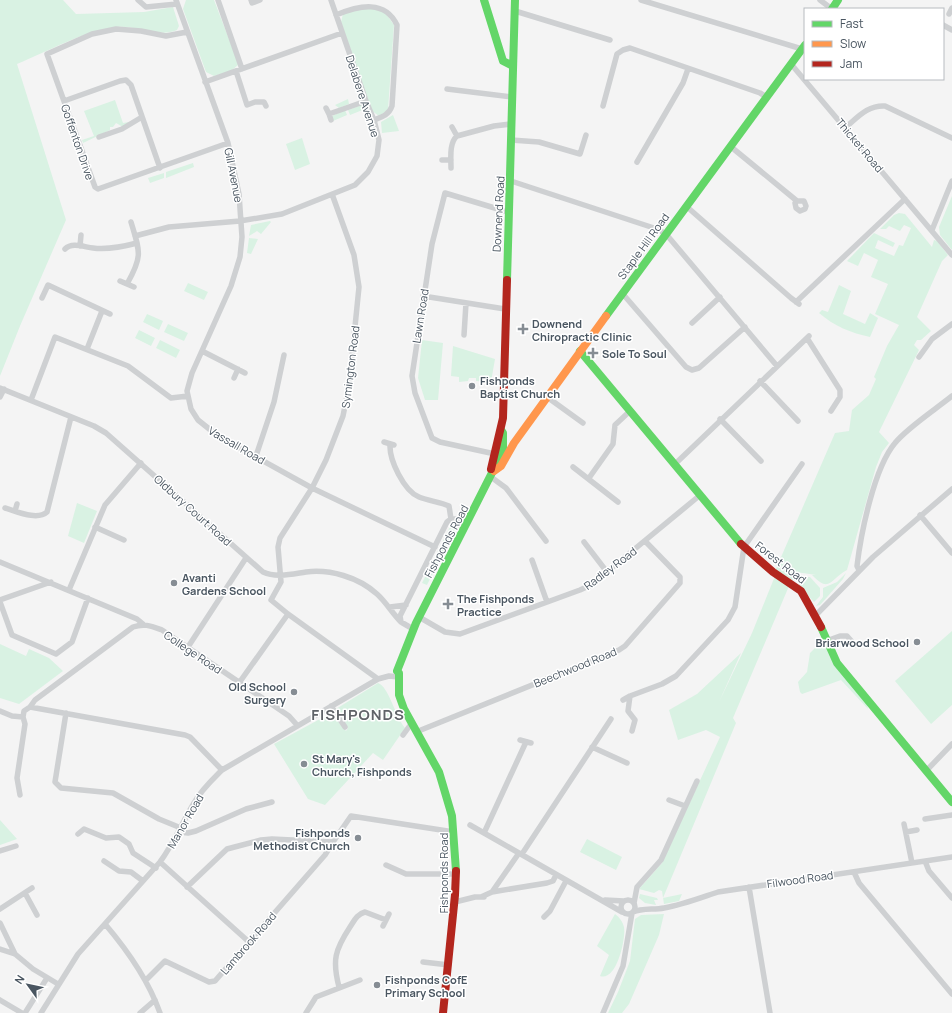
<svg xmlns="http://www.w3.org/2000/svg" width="952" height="1013" viewBox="0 0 952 1013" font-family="Manrope,sans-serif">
<rect width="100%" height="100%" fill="#f4f4f4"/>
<path fill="#d9f2e3" d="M0 0H63L76 14 144 12 173 7 179 26 177 30C159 38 137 25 117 27 83 31 49 51 17 64L66 220 20 326 0 376Z
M186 0H214L237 60 238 65 231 71 214 76 206 72 183 9Z
M368 6 382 8 394 25 388 110 379 116 372 111 341 22 343 14Z
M348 99 349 104 339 108 335 105Z
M115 100 123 123 129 122 123 127 116 123 113 127H110V130L83 143 82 140 94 136 84 111Z
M362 105 365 109 350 115 348 110Z
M345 110 347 115 333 121 332 116Z
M393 115 399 131 382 133 381 122Z
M302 138 310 164 295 170 286 144Z
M193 163 194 167 166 178V172Z
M164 173V178L150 183 148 178Z
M952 196V250L940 235 939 227Z
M899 213 905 214 932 247 934 240 937 241 948 255 942 261 917 317 931 331 921 340H917L914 345 919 350 879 432 889 443 882 452 876 467 847 570C830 579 830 594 812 575H816L796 572 792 581 775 571 835 433 849 431 852 410 869 395 876 379 874 377 887 346 899 325 875 314 888 284 871 277 878 260 864 253 858 266 847 261 874 233 895 243 893 247 878 240 875 248 894 256 899 245 903 246 911 228 904 225 900 231 889 226 886 229H880L894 215Z
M270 221 271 222 261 234 257 231 249 236 251 225Z
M249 238 258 239 251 254 247 253Z
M188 283 208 292 204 300 184 291Z
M839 285 851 291 843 314 865 324 870 313 878 318 870 337C851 333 834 326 819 313L822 310 828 312Z
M147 314 163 321 159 330 143 322Z
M168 324 188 333 184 341 164 332Z
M139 330 155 338 151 346 135 338Z
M160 340 180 350 176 358 156 348Z
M422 340 443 343 438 400H425L418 378Z
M453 346 495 359 491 382 476 381V378H469L468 381 459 382V377L451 376Z
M77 503 97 511 84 543 68 536Z
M452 526 455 529 427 585 422 583 450 527Z
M846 573 843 579 820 605 816 606 823 597V588L837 582Z
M775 576 789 586 733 718 736 723 663 898 682 894 679 901 664 904 662 891 659 890 654 893 639 889 662 863 720 737 706 730 678 740 669 710 697 694 741 653 719 702 752 633Z
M802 577H810L820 588V596L814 602 799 585Z
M952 631V705L931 724 895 681Z
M824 639 867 705 868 709 841 680 802 694 800 692 798 682 807 672 810 653Z
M0 644 26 656 29 649 49 658 63 671 19 704 0 698Z
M378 683C389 687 395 716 405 728L383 760 373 753 325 805 308 799 274 744 331 713 346 731 348 728 336 709Z
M0 820 17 839 0 845Z
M587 839 622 857 616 870 580 852Z
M640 894 657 898 658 900H654L656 905 645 903 639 898Z
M615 914C619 917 623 922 624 927 626 938 617 982 600 976L609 955 597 946Z
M664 914 659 935 629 1004 622 1013H608L618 992 630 961 635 919 641 915Z"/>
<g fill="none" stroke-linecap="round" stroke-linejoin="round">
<path stroke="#ced0d2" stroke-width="5.5" d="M138 0 146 7 177 4
M176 0 228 143 239 194 242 237 240 257 231 286 192 373 187 391 191 409 198 420 218 436 312 488 435 547
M218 0 242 69
M251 0 252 3 260 0
M641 0 802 49
M820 0 832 9
M515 11 610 40
M949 14 952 8
M336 15C360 5 385 0 397 25L392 106C389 115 382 117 374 120
M943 25 952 30
M187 32 166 36 141 31 116 29 92 34 47 54 95 187 98 189 228 143
M791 64 952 255
M236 71 247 105 255 102H264L266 106
M205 82 342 33
M447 89 512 97
M64 101 120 81 126 80 131 85 160 168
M603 106 617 54 623 50 630 48 760 93 767 97
M326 108 329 114
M331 120 329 114 366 101
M452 127 457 136
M846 127C858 117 868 105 885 106L952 138
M99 137 122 129 142 117
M511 140 539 142 580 154 586 135
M730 146 797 201H804L806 206 805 209 800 211 796 208 795 203 797 201
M442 160H451
M637 162 683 83 688 69
M451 168C451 158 449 143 457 136L494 126 511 124
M511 181 657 229 666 234 777 366
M332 194 354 255 359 287 349 386 343 416 326 460 312 488 280 538 278 547 281 582 271 600 288 614 378 679
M686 206 791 298 799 304
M932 230 952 181
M135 236 169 227 240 221 282 214 355 185 368 172 377 156 379 140 374 120 366 101 331 0
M80 246 81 235
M65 249C72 242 84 247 93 248 108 250 122 247 137 243
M120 281 134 287
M127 284C143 256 140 252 131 222
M622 293 686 367 692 370 699 368 745 327
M423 296 505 309
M42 298 48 285 110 314
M796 302 905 199
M692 323 720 297
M464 335 466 303
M807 338 840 390V397L831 411
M87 349 102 311
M202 351 245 373
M919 357 932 339 952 324
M234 378 238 369
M760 381 798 421
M0 388 94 426 106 433 263 572C276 578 292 574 306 572 330 569 358 577 377 594 386 602 392 613 401 622
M0 397 4 389
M547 397 583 423
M31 400 55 337 128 366 171 398 188 396
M720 419 761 461
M384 442 394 445
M390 444C389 460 404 491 419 497 429 501 440 502 449 506L451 519
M495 454 440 442 432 438 415 393 412 376 432 244 445 193 508 212
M256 456 274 402 284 355
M674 465 809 336
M573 467 618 502
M491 477 506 488 546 541
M589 478 613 444 615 425 630 411
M5 508C16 511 37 521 47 512L71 417
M15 511 17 504
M920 515 952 553
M95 527 124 540
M584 542 607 572
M532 560 547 602
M0 562 137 619 143 624
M859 570 857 566C861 533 874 468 895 443 907 428 936 409 952 396
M69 590 105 505 141 463
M0 600 51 582
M0 602 12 635 56 654 72 642 88 598
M390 607 406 605
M816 615 873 557 952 489
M419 617 445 632 460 634 580 590 591 585 699 496
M413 629 401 622 400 616 447 522 451 519H456L466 524
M829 640 840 636H847L855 645
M188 647 246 558
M239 683 288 614
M630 696 628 711 635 720 632 731
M623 700 630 696 662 684 676 676 728 620 735 607 744 547 802 464
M331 706 345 727
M30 707 185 735 190 737 222 770
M0 711 12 716 23 717
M66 713 55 782 61 788 113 793 159 819 181 828
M416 732 619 650 625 646 680 583V577L645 541
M403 735 411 724
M520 740 531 743
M592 747 627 763
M926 771 952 744
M20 795 17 778 25 724 23 717 24 711 30 707 35 700 133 627C144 623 151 626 162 630L289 716 297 725
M669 800 685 806
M925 819 952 815
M904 824 912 863
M470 825 622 912
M179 832 188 833 196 831 246 809 272 802
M906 832 917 830
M484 833 526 742
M78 834 84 829 106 838 119 837 129 844 133 853 156 868
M0 851 16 846
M522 854 611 719
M104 861 119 871 131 872 143 881
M925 861 929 871 952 898
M160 862 249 942
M386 865 406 874H455
M854 872 859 883 952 994
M187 887 227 849 261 840 272 839 333 842 351 816 454 832
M749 887 770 1013
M492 892 519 853
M25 893 37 915
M481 897 492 892 547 883 553 881 556 875
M621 907a7 7 0 1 1 14 0a7 7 0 1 1-14 0Z
M605 900 624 901
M455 902 475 897H484
M634 903 637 887 661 860 697 781
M0 909 32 888
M633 912C642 908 654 910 664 908 682 905 700 898 718 892L952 857
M544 917 550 911 566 881
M0 923 15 954
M105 924C128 951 148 979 160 1013
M383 926 389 914
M0 949 15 954 33 969 58 984
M423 962 449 965
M146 980 165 961 209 982 215 981 325 855 333 842
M339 987C332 960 335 950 350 927 354 921 357 914 365 912L386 920
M0 1000 22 1013
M25 1013 47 978
M41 1013 78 954 160 862C174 843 182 823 194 803 201 790 212 780 222 770L378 679 389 676 399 677
M140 1013 155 1000
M306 1013 316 997 360 980
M603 1013 623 966 632 913"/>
<path stroke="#63d668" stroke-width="8" d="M484 0 503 61 513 66
M832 9 838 0
M507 280 515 0
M606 316 805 45
M580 351 741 544
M821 627 837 663 952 802
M456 871 452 816 439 772 404 709 399 695V673L397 671 416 623 503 451V433L501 430"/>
<path stroke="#ff974d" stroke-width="8" d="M494 471 501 466 514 443 606 316"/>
<path stroke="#b3261e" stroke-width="8" d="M491 469 503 418 507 280
M741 544 773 572 801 591 821 627
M443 1013 455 895 456 871"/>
</g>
<g fill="#868d94" stroke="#fff" stroke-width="1.5">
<path d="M521 323h4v4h4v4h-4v4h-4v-4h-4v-4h4z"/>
<path d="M591 347h4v4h4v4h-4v4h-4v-4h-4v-4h4z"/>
<circle cx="472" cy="386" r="4"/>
<circle cx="174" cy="583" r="4"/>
<path d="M446 598h4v4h4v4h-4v4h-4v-4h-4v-4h4z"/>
<circle cx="917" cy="642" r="4"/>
<circle cx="294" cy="692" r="4"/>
<circle cx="304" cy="764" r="4"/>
<circle cx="358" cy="838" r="4"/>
<circle cx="377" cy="985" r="4"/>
</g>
<g text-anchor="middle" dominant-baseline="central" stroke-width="3" stroke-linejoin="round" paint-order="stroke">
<g font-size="11" fill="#4a5661" stroke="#fff">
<text transform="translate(363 96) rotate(72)">Delabere Avenue</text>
<text transform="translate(78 142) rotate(71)">Goffenton Drive</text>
<text transform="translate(860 145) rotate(50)">Thicket Road</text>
<text transform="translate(234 175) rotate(79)">Gill Avenue</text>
<text transform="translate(498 214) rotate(-87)">Downend Road</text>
<text transform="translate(643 246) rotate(-54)">Staple Hill Road</text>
<text transform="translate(420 316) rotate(-81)">Lawn Road</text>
<text transform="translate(350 367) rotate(-83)">Symington Road</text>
<text transform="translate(237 445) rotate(30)">Vassall Road</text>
<text transform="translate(193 510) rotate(42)">Oldbury Court Road</text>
<text transform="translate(446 541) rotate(-62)">Fishponds Road</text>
<text transform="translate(781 562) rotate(38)">Forest Road</text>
<text transform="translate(610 568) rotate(-37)">Radley Road</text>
<text transform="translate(193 652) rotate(34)">College Road</text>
<text transform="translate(575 667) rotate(-22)">Beechwood Road</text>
<text transform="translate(185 821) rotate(-60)">Manor Road</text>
<text transform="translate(443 873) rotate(-90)">Fishponds Road</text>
<text transform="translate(800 879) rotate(-8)">Filwood Road</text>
<text transform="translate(248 943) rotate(-49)">Lambrook Road</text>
</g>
<g font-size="11" font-weight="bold" fill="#4a5661" stroke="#fff" text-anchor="start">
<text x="532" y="323">Downend<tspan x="532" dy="13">Chiropractic Clinic</tspan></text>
<text x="602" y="353">Sole To Soul</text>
<text x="480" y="380">Fishponds<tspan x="480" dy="13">Baptist Church</tspan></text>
<text x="182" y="577">Avanti<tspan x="182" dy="13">Gardens School</tspan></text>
<text x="457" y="598">The Fishponds<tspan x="457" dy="13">Practice</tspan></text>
<text x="909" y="642" text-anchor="end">Briarwood School</text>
<text x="286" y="686" text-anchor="end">Old School<tspan x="286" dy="13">Surgery</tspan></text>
<text x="312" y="758">St Mary's<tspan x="312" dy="13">Church, Fishponds</tspan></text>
<text x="350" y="832" text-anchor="end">Fishponds<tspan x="350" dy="13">Methodist Church</tspan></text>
<text x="385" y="979">Fishponds CofE<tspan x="385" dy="13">Primary School</tspan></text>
</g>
<g font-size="15" font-weight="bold" letter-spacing="1" fill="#5f6368" stroke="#fff">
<text x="358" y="714">FISHPONDS</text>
</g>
</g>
<rect x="804" y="8" width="140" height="72" fill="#ffffff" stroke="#b7bbc0"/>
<rect x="812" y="21" width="20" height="6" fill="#63d668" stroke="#b7bbc0"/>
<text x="840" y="28" font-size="12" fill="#4a5661">Fast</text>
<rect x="812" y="41" width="20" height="6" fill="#ff974d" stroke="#b7bbc0"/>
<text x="840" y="48" font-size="12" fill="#4a5661">Slow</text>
<rect x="812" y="61" width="20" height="6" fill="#b3261e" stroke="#b7bbc0"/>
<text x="840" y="68" font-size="12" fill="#4a5661">Jam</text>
<g transform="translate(28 985) rotate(303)" stroke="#ffffff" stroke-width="3" paint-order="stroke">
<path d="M0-3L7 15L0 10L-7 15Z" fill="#4a5661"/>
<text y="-6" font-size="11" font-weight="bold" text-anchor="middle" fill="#4a5661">N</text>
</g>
</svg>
